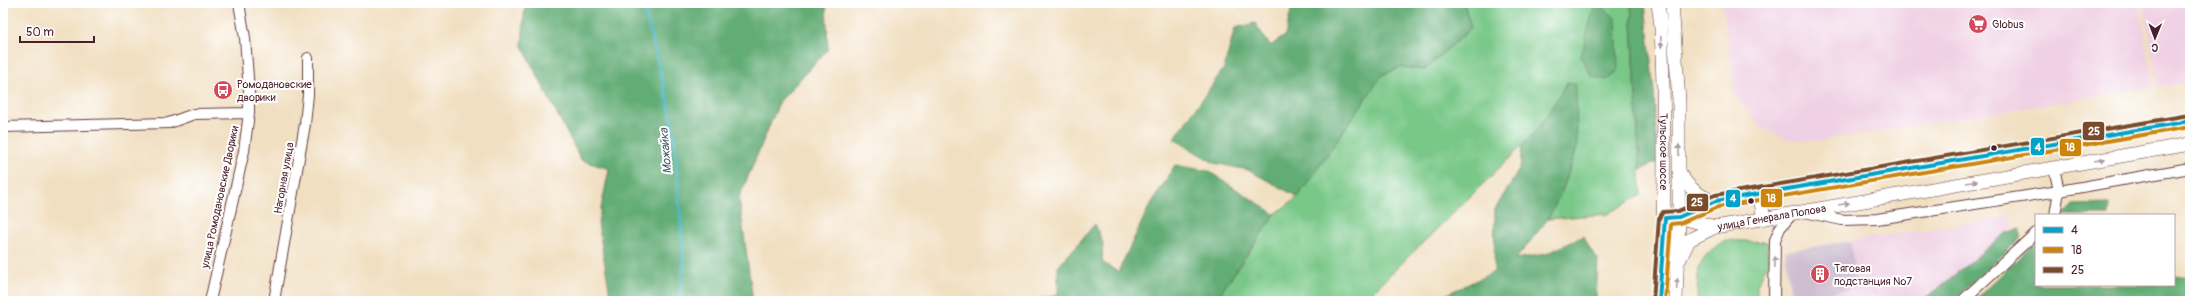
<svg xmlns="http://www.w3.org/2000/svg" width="2193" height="304" viewBox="0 0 2193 304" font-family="Pangolin,sans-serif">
<rect width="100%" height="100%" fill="#fff"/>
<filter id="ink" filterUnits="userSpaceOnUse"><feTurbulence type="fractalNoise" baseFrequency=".025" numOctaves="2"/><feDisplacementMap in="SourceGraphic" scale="8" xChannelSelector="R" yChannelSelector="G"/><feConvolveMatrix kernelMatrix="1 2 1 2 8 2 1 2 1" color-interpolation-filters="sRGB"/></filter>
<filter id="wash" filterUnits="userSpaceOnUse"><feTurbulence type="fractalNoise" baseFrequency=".012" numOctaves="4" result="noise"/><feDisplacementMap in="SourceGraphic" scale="16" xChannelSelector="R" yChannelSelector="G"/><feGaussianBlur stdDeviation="0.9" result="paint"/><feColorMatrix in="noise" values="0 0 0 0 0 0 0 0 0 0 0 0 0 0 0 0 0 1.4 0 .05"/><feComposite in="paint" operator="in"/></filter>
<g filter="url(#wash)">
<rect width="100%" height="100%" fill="#f1dfc1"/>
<path fill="#f0d0e4" d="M1722 3H2139L2154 87 1817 141 1787 139 1761 127 1736 95Z
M2143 3H2190V82L2158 87Z
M2013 216V235L1933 301H1791V299L1857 288 1850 241Z"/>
<path fill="#cebed1" d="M1850 241 1857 288 1791 299 1785 251Z"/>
<path fill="#79c888" stroke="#62745a" d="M1464 3H1631L1641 195 1607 214 1548 219 1564 186 1577 147 1567 83 1539 128 1522 146 1363 301H1215L1275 214 1298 197 1382 75 1401 67 1425 70 1471 28Z
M1725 240 1768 242V264L1757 285V301H1697C1698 267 1695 260 1725 240Z"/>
<path fill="#62ac74" stroke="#566650" d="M525 3H826L828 49 780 101 739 198 753 301H611L598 223 609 169 581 160 522 46Z
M1298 3H1464L1471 28 1424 70 1401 67 1382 75 1298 197 1248 170 1214 163 1174 139 1224 68 1235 28 1255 23 1270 46 1285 36 1292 6Z
M1595 3H1598L1616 19 1618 71 1607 80 1592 77 1581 57Z
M1631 3H1645L1654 92 1657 162 1640 170Z
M1567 83 1576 85 1577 147 1564 186 1548 219 1516 259 1546 254 1584 236 1590 249 1598 259 1596 301H1432L1494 272 1495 209 1520 168 1522 146 1539 128Z
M1175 165 1208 171 1275 214 1215 301H1031L1058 295V267L1095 224 1103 243 1102 262 1118 272 1148 209Z
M2109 204 2108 215H2063L2073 205Z
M2020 228V239L1952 301H1923L2004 234Z
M2036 241V285H2174V276L2189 278 2190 301H1974Z"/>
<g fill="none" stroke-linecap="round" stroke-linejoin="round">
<path stroke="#4bb8c6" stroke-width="3" d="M643 3 673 123 684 262 680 301"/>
</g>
</g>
<g filter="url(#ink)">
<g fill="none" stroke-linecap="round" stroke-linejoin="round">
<g stroke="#633c42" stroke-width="12">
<path id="minor" d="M3 127 169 123 194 114 249 113
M2054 168 2059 191 2055 215
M1809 213 1842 220 1877 219 2059 191 2190 168
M210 301 244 151 249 113V91L245 38 239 3
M274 301 305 124 308 95V58
M1774 301 1775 240 1780 228 1793 213
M1962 301 2036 233"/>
</g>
<g stroke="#633c42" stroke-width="14">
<g id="major">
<path id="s1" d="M1658 3 1661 26C1665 119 1666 208 1659 301"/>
<path d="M1672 3 1679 101V217L1676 301"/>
<path d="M1680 173C1688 188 1698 195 1714 202"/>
<path d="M1759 194 1764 218"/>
<path d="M1679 217 1716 201 2190 121"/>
<path id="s2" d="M1665 218 1679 217 1715 227 2190 144"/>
<path d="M1680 259 1689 240 1715 227"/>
</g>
</g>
<use href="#minor" stroke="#fff" stroke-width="10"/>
<use href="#major" stroke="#fff" stroke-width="13"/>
<g stroke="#fff" stroke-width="7">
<path id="bus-1" d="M1659 301 1665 218 1679 217 1716 201 2190 121"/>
</g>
<g stroke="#fff" stroke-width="7">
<path id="bus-2" d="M1665 301 1671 224 1681 223 1718 207 2190 127"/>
</g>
<g stroke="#fff" stroke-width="7">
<path id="bus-3" d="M1653 301 1659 218 1663 212 1678 211 1715 195 2189 115"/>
</g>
<use href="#bus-1" stroke="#04a2c6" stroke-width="4"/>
<use href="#bus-2" stroke="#cc840b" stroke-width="4"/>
<use href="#bus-3" stroke="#7a4b2a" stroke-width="4"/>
</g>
<defs><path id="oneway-solid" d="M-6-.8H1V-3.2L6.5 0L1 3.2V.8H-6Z"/></defs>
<g fill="#ae9aa0">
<use href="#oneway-solid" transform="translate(1661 42) rotate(88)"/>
<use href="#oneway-solid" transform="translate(1679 150) rotate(-91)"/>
<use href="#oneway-solid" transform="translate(2100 160) rotate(-10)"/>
<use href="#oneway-solid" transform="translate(1972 182) rotate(-10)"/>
<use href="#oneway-solid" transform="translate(1844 204) rotate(-10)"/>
<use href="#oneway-solid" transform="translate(1775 262) rotate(-88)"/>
<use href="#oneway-solid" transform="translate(1677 284) rotate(-86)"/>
</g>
</g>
<defs>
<g id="supermarket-disc" transform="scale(1)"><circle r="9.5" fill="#d1495b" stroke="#fff"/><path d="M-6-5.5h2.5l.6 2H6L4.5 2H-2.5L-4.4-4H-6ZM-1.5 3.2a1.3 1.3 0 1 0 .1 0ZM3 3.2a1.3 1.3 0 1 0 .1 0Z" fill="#fff"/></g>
<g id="bus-disc" transform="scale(1)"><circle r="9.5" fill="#d1495b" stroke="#fff"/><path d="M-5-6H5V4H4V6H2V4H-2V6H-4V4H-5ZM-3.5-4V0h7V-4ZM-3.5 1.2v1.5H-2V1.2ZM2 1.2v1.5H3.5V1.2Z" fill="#fff"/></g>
<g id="building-disc" transform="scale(1)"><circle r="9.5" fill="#d1495b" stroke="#fff"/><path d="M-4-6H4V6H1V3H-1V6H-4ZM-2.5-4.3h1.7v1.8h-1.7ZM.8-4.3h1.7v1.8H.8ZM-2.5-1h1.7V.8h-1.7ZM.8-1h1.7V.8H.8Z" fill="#fff"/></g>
</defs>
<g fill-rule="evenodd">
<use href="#supermarket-disc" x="1978" y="24"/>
<use href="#bus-disc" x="223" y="90"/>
<use href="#building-disc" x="1820" y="274"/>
</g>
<g fill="#4a1f2b" stroke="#fff" stroke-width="1.5">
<circle cx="1994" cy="148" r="3.5"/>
<circle cx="1751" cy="201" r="3.5"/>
</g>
<g text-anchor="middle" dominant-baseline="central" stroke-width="4" stroke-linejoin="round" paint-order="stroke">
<g font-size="11" fill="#4a1f2b" stroke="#fff" text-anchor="start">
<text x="1992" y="24">Globus</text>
<text x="237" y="84">Ромодановские<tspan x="237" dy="13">дворики</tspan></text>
<text x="1834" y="268">Тяговая<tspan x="1834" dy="13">подстанция №7</tspan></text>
</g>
<g font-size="11" fill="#4a1f2b" stroke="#fff">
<text stroke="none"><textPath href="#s1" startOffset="149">Тульское шоссе</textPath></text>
<text transform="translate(284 178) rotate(-80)">Нагорная улица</text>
<text transform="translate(220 197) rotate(-78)">улица Ромодановские Дворики</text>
<text stroke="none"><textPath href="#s2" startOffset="109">улица Генерала Попова</textPath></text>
</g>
<g font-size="12" font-style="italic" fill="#4a5c69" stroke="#fff">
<text transform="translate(666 151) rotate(-95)">Можайка</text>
</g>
</g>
<g stroke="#fff" stroke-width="1.5">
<rect x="2082" y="121" width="23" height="20" rx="4" fill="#7a4b2a"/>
<rect x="2030" y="137" width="15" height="19" rx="4" fill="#04a2c6"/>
<rect x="2059" y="138" width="23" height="19" rx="4" fill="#cc840b"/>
<rect x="1760" y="188" width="23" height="20" rx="4" fill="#cc840b"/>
<rect x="1725" y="189" width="16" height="19" rx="4" fill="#04a2c6"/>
<rect x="1686" y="193" width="23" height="19" rx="4" fill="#7a4b2a"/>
</g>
<g font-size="11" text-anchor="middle" font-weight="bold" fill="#fff">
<text x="2094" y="135">25</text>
<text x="2038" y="151">4</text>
<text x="2070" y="151">18</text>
<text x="1771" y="202">18</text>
<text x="1733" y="202">4</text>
<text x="1697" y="206">25</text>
</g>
<rect width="2193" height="304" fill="none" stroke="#fff" stroke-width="16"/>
<rect x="2035" y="214" width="140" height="72" fill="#ffffff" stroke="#b7a5aa"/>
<rect x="2043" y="227" width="20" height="6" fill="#04a2c6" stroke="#b7a5aa"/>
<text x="2071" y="234" font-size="12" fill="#4a1f2b">4</text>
<rect x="2043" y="247" width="20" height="6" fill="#cc840b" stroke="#b7a5aa"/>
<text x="2071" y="254" font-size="12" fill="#4a1f2b">18</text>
<rect x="2043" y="267" width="20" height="6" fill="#7a4b2a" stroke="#b7a5aa"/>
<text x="2071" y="274" font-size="12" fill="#4a1f2b">25</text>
<g transform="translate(2155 38) rotate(181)" stroke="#ffffff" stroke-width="3" paint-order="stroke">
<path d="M0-3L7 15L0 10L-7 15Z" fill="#4a1f2b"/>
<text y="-6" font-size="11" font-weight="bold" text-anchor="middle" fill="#4a1f2b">С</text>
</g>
<path d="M20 36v6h74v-6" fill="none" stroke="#4a1f2b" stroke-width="2"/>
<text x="26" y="36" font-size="12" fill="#4a1f2b" stroke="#ffffff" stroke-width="3" paint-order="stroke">50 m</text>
</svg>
